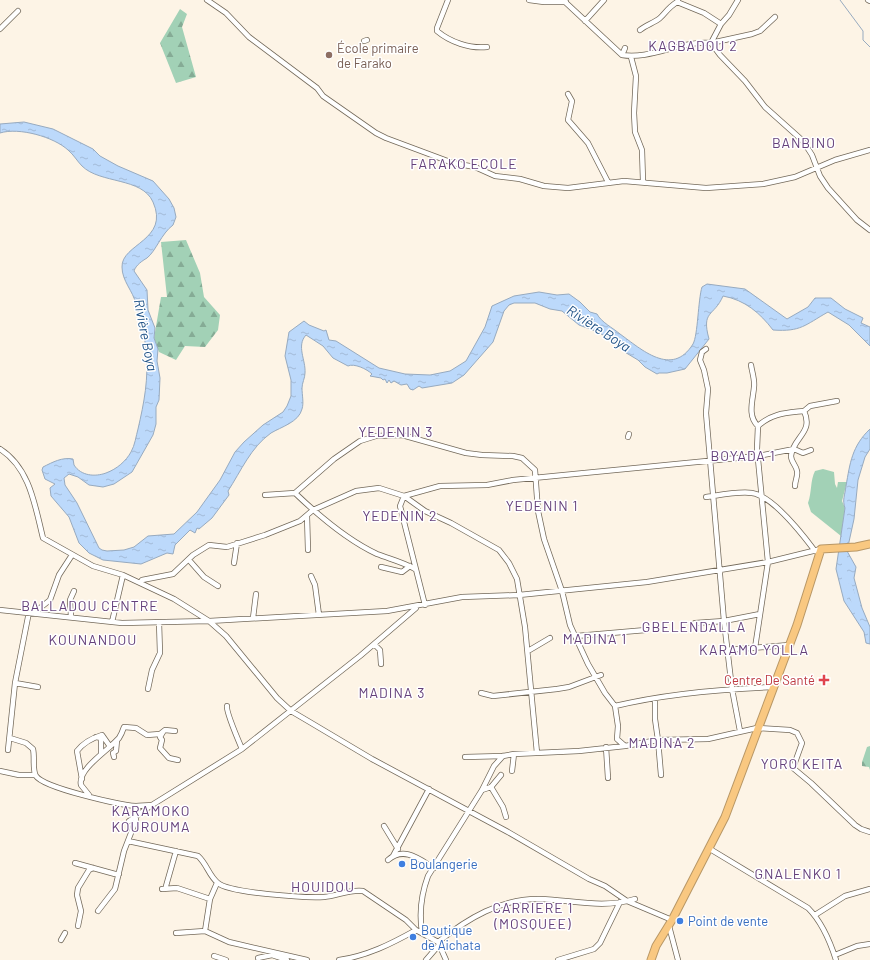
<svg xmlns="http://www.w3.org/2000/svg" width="870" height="960" viewBox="0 0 870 960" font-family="Barlow,sans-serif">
<defs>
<pattern id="forest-firs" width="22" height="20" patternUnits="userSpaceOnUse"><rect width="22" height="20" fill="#a2d1b6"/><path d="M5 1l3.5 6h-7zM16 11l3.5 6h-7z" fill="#85ab95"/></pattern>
<pattern id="water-ripples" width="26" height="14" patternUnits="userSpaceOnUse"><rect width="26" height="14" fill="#bcd9fb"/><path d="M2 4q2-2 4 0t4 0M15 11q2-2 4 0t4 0" fill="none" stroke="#a3bbd8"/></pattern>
</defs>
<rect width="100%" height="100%" fill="#fdf4e6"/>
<path fill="#a2d1b6" d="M823 469 834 472 835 484 837 488 838 482H847L842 501 845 508 841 536 811 512 808 503C812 492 810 481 815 471Z"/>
<path fill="url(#forest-firs)" d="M180 9 187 14 182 27 196 77 176 83 160 43Z
M186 240 200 273 204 297 220 315 218 330 205 347 185 346 176 360 159 352 154 338 161 297H167L161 242Z
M870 746V770L869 767 862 766V762L867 747Z"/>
<path fill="url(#water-ripples)" stroke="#97aabf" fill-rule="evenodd" d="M24 122 53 129 93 149 100 156 118 166 153 181 169 199 174 208 176 217 173 225C161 234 156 251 147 258 142 261 136 265 134 271L147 290 148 310 155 328 154 338 158 349 157 361 160 378 159 400 156 407V424L153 435 132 472 114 484 103 487 89 485 78 477 69 474 64 478 65 485 77 503 99 548 102 550 107 551 124 550 134 547 148 536 174 534 197 512 220 480 235 452 244 442 263 425 283 412 287 406 291 396V380L285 356 289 332 304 321 309 325 324 331 326 330 329 340 336 341 379 368 405 374 430 375 450 371 466 361 485 327 492 306 514 296 539 292 557 295 569 294 580 302 590 312 597 314C601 322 613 328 620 334 641 349 672 378 693 344 698 335 698 300 702 287L707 284 745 289 787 319 808 307 815 298H831L845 309 863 318 861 323 870 327V346L849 325 828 312C805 325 801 332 773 330 760 313 745 300 723 296 714 317 701 310 709 339L685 369 667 373H659L657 374 645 367 638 360 623 351 613 341 598 332 579 325 562 311 550 309 535 303H514L509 305 504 311 493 342 464 375 452 383 422 388 419 386 413 390 410 389 407 384 401 385 394 381 391 383 389 380 387 383 385 379 383 380 381 378 370 376 372 374C367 369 354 363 348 366L333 358 323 346 306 335C296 346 306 360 305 373 305 378 302 383 302 388 302 395 304 403 302 409 299 422 281 427 271 433 251 447 241 471 228 491L229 495 212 518 199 529 197 528 195 533 190 530 175 545 173 554 167 553 141 564 103 560 89 553 79 543 69 517 51 496 50 488 55 484 45 479 42 470 43 467C53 462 62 457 73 459L74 465C81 476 95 477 106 473 117 469 126 461 131 452 135 445 136 436 138 429 144 403 149 378 146 351 145 335 140 319 136 304 133 291 122 281 122 267 121 244 170 240 153 202 142 177 100 184 82 166 77 161 74 155 68 150 54 137 19 127 0 133V124Z
M870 429V449L865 457 858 480 854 519 847 551 856 567 854 578 862 608 870 627V644L866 643 864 632 844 601 836 569 845 508C842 500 845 495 846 486 850 463 852 446 870 429ZM853 589 857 608V609L850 599Z"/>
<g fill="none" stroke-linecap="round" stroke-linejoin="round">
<path stroke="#97aabf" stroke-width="1" d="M840 0 863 31V40L870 47"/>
<path stroke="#bcd9fb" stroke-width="6" d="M849 586 859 615"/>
<g stroke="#73695a" stroke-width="6">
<path id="minor" d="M207 0 226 13 249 37 317 88 323 96 376 133 386 138 453 163 475 167 495 176 520 179 544 186 568 188 624 181 706 188 763 184 795 177 835 160 870 150
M448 0 437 28V31C450 42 470 49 487 47
M529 0 544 2H566
M563 0 622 55C650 60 682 40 711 43L721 24 704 13 677 2 678 0
M868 0 870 1
M775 17 760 31 752 34 711 43 720 55 745 81 765 107 803 141 812 155 820 176 828 188 857 220 870 230
M585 21 604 0
M721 24 729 15 738 0
M0 29 18 11
M640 30C646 25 654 23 660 18 666 12 669 7 677 2
M364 41 367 40
M622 55 625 48
M631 57 636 76 634 113 635 132 642 150 643 181
M568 94 572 101 568 120 588 143 608 182
M706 349 702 352 700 360 704 370 708 389 706 413 724 621 732 689 740 731
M751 365C752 372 755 380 754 387 753 400 747 416 758 426
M628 437 629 434
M0 449C30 468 35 506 43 538L93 566 123 575 174 599 209 621 226 636 277 698 291 711 308 721 372 759 508 832 589 879 605 886 627 901 672 920
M795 486C795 480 798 477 797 471 796 465 791 462 791 456 793 437 814 433 804 411L810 406 837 401
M265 495 295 493
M706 497C720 495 739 491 752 493 773 496 803 535 815 551
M307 516 308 550
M189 560 204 577 218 586
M234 563 237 543
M381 567 402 572 410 566
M415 569C403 562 390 559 377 554 347 540 319 516 295 493L334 459 360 441 376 436 402 435 466 453 482 455 513 456 522 458 535 470 538 511 544 539 562 591 570 625 588 664 605 693 615 706C664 694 722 689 773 687
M311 576 315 585 319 615
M140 583 142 580 173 574 193 555 209 545 227 547 265 535 300 521 313 510 356 491 379 488 404 496 425 511 451 523 499 550 509 563 517 579 525 627 537 753
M425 605 400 506 404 496 440 486 487 485 513 480 758 456 794 449 803 453 811 450
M0 610 122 623 209 621 387 611 462 597 519 595 647 582 768 562 821 549
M35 612 50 600 59 575 72 555
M71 617 70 600 74 591
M253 618 256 594
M112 622 123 575
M695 623 724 621 760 614
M576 636 646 630
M374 644 380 650 381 664
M755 648 768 562 757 449 758 426C772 413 786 413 804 411
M728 650 789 645
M528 651 550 638
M15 683 38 687
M148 689 152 670 160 653 159 622
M481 693 493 696 557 689 569 687 601 675
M655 699V719L658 740 708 739 757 728 790 730 797 733 802 743 793 768 811 783 855 825 861 829 870 832
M227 706C226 711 239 742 242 749
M615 706 618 726 617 739 625 746 658 740 661 775
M163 732 160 737 162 740 160 748 169 758 178 760
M96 737 101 738V753
M10 738 26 743 33 749C35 757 32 770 36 776 44 788 120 805 136 806 141 806 147 805 152 805L242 749 360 656 416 608
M606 747 608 778
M8 750 15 683 29 612
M114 757 113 753 116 751 117 740
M465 757 503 756 514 754 579 751 625 746
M0 771 19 775H35
M512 771 514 754
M82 779 77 751C84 742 92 738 102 735L109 745
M491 787 501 775
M482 790 491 787 503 807 506 817
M89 795 81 785C77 769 110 749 119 738 121 735 123 730 124 727L136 728 147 735 160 734 165 730 175 731
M129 821 152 805
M384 826 398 849
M128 841 198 856C207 864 209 876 218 883 229 893 306 898 324 897 337 896 350 889 363 891L406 920 416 930 438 942 446 960
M710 849 808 908C822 922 830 941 836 960
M393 856 429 789
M388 860C404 846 419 859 434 868
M75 863 115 874H119
M166 886 176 851
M162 889 177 888 210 899
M98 911 115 889 124 851 136 820V806
M815 915 845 896 870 889
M78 926 81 911 77 895 78 888 89 870 93 868
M669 926 678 960
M205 931 210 899 217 883
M422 932C419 913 421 895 428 876L482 790 494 766 503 756
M176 933 205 931 229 942 307 960
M61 940 65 933
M438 942C467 919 501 898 540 899 572 900 603 909 635 899
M835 955 857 946 870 944
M214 956 226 960
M258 958 272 955 287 960
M339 960C367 956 391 944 416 930
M426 960 439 945
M558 960 594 949 600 943 620 902"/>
</g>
<g stroke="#b89766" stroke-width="9">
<path id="highway" d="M651 960 656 946 672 920 725 817 797 625 821 549 856 547 870 544"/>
</g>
<use href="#minor" stroke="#fff" stroke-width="4.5"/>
<use href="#highway" stroke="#f9c881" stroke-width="7"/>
</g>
<circle fill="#8d6e63" stroke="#fff" stroke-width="1.5" cx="329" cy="55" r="4"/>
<path fill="#e0444e" stroke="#fff" stroke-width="1.5" d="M822 674h4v4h4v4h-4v4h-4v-4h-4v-4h4z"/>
<g fill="#3f7fe0" stroke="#fff" stroke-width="1.5">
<circle cx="402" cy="864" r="4"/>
<circle cx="680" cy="921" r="4"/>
<circle cx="413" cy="937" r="4"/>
</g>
<g text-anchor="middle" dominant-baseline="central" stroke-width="3" stroke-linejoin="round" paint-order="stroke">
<g font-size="13" fill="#785e54" stroke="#fff" text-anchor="start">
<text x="337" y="48">École primaire<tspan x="337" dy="15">de Farako</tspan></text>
</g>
<g font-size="13" fill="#be3a42" stroke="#fff" text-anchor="end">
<text x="815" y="680">Centre De Santé</text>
</g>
<g font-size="13" fill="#366cbe" stroke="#fff" text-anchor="start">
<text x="410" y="864">Boulangerie</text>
<text x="688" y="921">Point de vente</text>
<text x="421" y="930">Boutique<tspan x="421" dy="15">de Aichata</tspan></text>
</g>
<g font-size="14" letter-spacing="1" fill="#65417b" stroke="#fff">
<text x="693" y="45">KAGBADOU 2</text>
<text x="804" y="142">BANBINO</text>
<text x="464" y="163">FARAKO ECOLE</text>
<text x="396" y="431">YEDENIN 3</text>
<text x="743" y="455">BOYADA 1</text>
<text x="542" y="505">YEDENIN 1</text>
<text x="400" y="515">YEDENIN 2</text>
<text x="90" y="605">BALLADOU CENTRE</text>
<text x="694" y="626">GBELENDALLA</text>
<text x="595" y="638">MADINA 1</text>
<text x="93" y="639">KOUNANDOU</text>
<text x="754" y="649">KARAMO YOLLA</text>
<text x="392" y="692">MADINA 3</text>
<text x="662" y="742">MADINA 2</text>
<text x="802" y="763">YORO KEITA</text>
<text x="151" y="810">KARAMOKO<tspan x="151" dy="16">KOUROUMA</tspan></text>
<text x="798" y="873">GNALENKO 1</text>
<text x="323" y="886">HOUIDOU</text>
<text x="533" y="907">CARRIERE 1<tspan x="533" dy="16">(MOSQUEE)</tspan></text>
</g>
<g font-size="14" font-style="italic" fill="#225488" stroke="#fff">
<text transform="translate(599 328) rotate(33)">Rivière Boya</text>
<text transform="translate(146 335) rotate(79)">Rivière Boya</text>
</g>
</g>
</svg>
